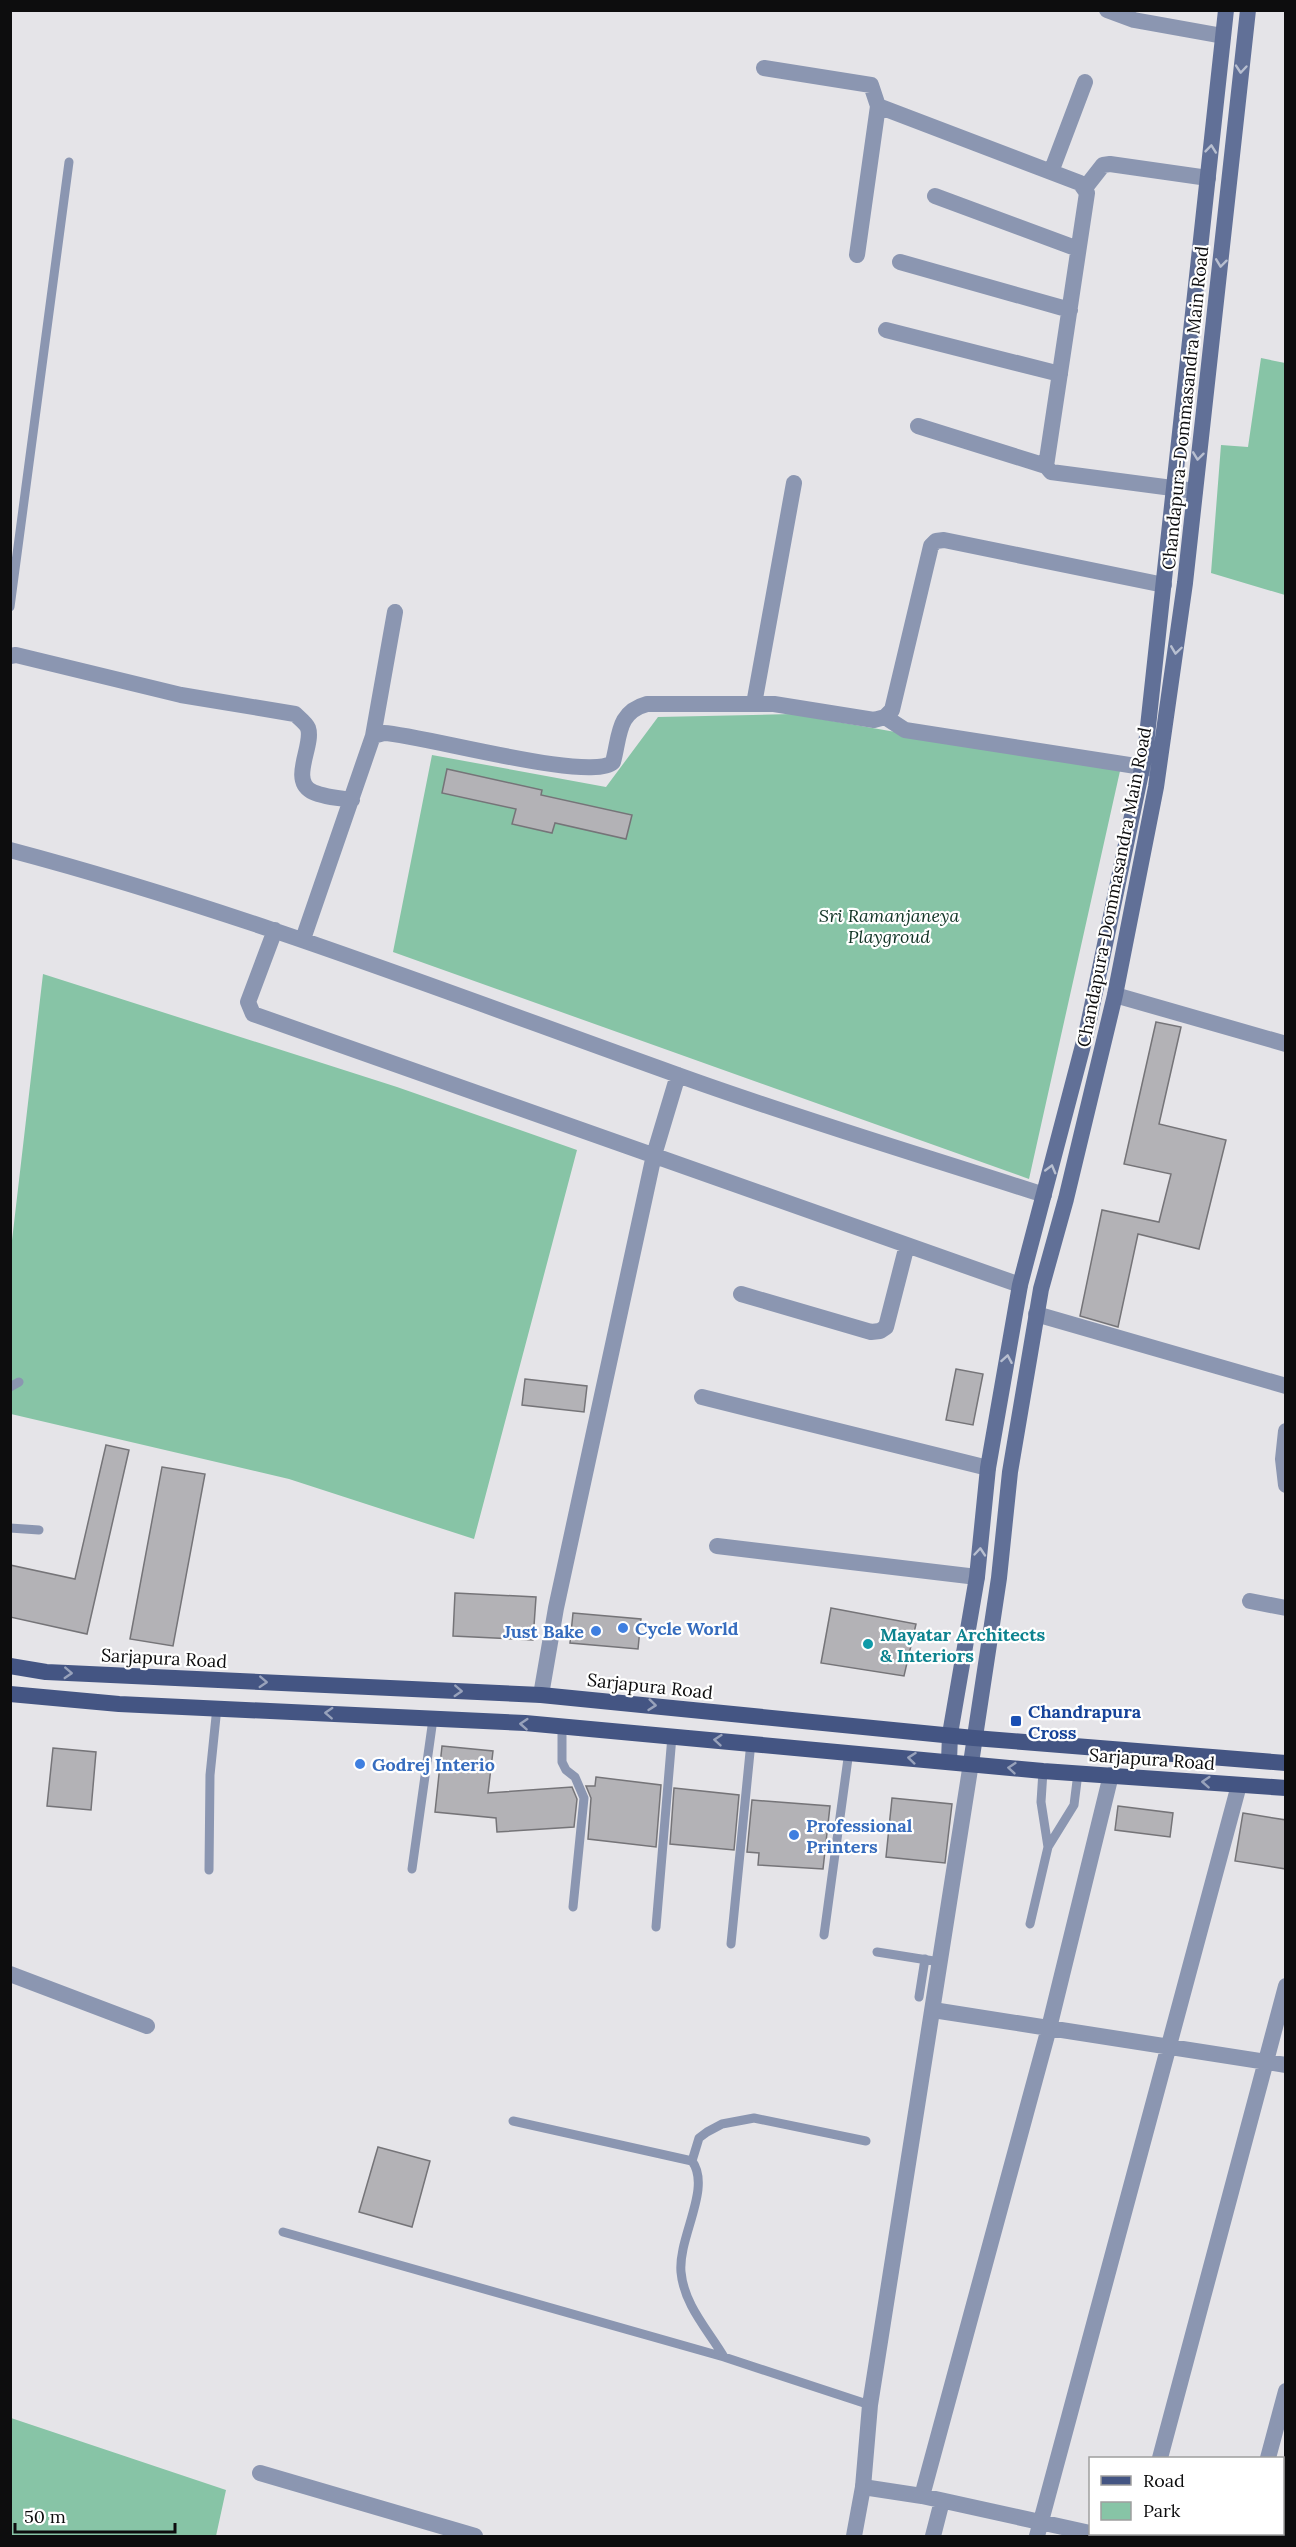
<svg xmlns="http://www.w3.org/2000/svg" width="1296" height="2547" viewBox="0 0 1296 2547" font-family="Lora,serif">
<rect width="100%" height="100%" fill="#e5e4e8"/>
<path fill="#87c4a6" d="M1261 358 1285 363V595L1211 573 1221 445 1248 447Z
M792 714 1120 771 1029 1179 393 952 432 755 606 787 658 717Z
M43 974 397 1087 577 1150 474 1539 289 1479 11 1414V1249Z
M11 2418 226 2490 216 2536H11Z"/>
<path fill="#b3b2b6" stroke="#757478" stroke-width="1.5" d="M447 769 542 790 541 795 632 815 626 839 555 823 552 833 512 824 516 809 442 793Z
M1156 1022 1181 1027 1159 1124 1226 1140 1199 1249 1138 1234 1118 1327 1080 1316 1102 1210 1159 1222 1171 1174 1124 1164Z
M956 1369 983 1374 973 1425 946 1420Z
M525 1379 587 1386 584 1412 522 1405Z
M106 1445 129 1450 87 1634 10 1617V1565L75 1579Z
M162 1467 205 1474 173 1646 130 1639Z
M455 1593 536 1597 533 1640 453 1636Z
M831 1608 916 1624 904 1676 821 1663Z
M573 1613 641 1619 638 1649 570 1643Z
M442 1746 493 1751 488 1793 572 1787 577 1799 574 1827 497 1832 496 1818 435 1812Z
M53 1748 96 1752 91 1810 47 1806Z
M596 1777 661 1785 656 1847 588 1839 591 1798 586 1786H595Z
M674 1788 739 1795 734 1850 670 1844Z
M892 1798 952 1804 945 1863 886 1857Z
M752 1800 830 1806 823 1869 758 1865 759 1853 747 1852Z
M1118 1806 1173 1813 1170 1837 1115 1830Z
M1243 1813 1286 1820V1869L1235 1861Z
M378 2147 430 2161 412 2227 359 2212Z"/>
<g fill="none" stroke-linecap="round" stroke-linejoin="round">
<path stroke="#8b96b1" stroke-width="9" d="M10 607 69 162
M10 1387 19 1382
M10 1528 39 1530
M562 1727V1762L566 1770 575 1777 584 1798 573 1907
M1048 1847 1074 1805 1078 1773
M412 1869 433 1719
M209 1870 210 1775 217 1707
M1030 1924 1048 1847 1041 1802 1043 1771
M656 1927 672 1736
M824 1935 849 1751
M731 1944 751 1742
M877 1952 940 1962
M919 1997 925 1959
M513 2121 692 2161C712 2188 678 2237 681 2272 684 2305 708 2330 724 2357
M692 2161 699 2138 707 2132 722 2124 754 2118 866 2141
M283 2232 724 2357 870 2405"/>
<path stroke="#8b96b1" stroke-width="16" d="M1107 10 1134 20 1223 36
M764 68 871 85 878 106 1080 183 1087 193 1046 466 1051 472 1195 491
M1051 172 1085 82
M1085 188 1103 165 1110 164 1208 178
M935 196 1078 249
M857 255 878 106
M900 262 1070 310
M886 330 1060 374
M918 426 1046 466
M10 656 16 655 181 695 295 714C299 718 306 723 308 728 314 745 290 779 311 791 321 797 340 798 352 800
M754 704 794 483
M885 717 892 710 931 546 936 541 944 540 1164 585
M373 736 395 612
M10 850C237 910 454 995 675 1074 796 1118 921 1155 1044 1195
M275 930 248 1002 253 1014 1020 1285
M303 939 373 736 384 733C423 735 591 783 613 762 620 736 617 712 647 704H774L874 720 885 717 905 730 1155 769
M1115 995 1286 1044
M741 1294 871 1332 880 1331 886 1327 907 1245
M1036 1314 1286 1386
M702 1397 988 1468
M1286 1431 1283 1459 1286 1485
M717 1546 977 1577
M1250 1601 1286 1608
M541 1695 556 1608 654 1155 678 1075
M10 1974 147 2026
M933 2010 1286 2065
M1160 2458 1286 1986
M1268 2458 1286 2391
M260 2473 475 2536
M863 2487 922 2496 1090 2533
M922 2496 1049 2028 1111 1775
M1095 2534 1109 2536
M933 2536 942 2501
M1037 2536 1239 1785
M1140 2536V2534
M1248 2536V2534"/>
<path stroke="#8b96b1" stroke-width="16" d="M854 2536 863 2487 870 2405 971 1763"/>
<path stroke="#617097" stroke-width="16" d="M949 1762 950 1734 977 1577 988 1468 1020 1285 1087 1030 1145 754 1226 10
M971 1763 999 1578 1010 1472 1041 1289 1066 1199 1115 995 1156 787 1185 583 1248 10"/>
<path stroke="#445583" stroke-width="16" d="M10 1666 46 1672 541 1695 974 1738 1286 1763
M10 1694 119 1704 525 1723 1043 1771 1286 1788"/>
</g>
<defs><path id="oneway-chevron" d="M-2-3.5L2.5 0L-2 3.5" fill="none" stroke-width="1.6" stroke-linecap="round" stroke-linejoin="round" transform="scale(1.5)"/></defs>
<g stroke="#b8bfd0">
<use href="#oneway-chevron" transform="translate(1241 69) rotate(95)"/>
<use href="#oneway-chevron" transform="translate(1211 149) rotate(-84)"/>
<use href="#oneway-chevron" transform="translate(1221 263) rotate(97)"/>
<use href="#oneway-chevron" transform="translate(1198 456) rotate(97)"/>
<use href="#oneway-chevron" transform="translate(1176 650) rotate(98)"/>
<use href="#oneway-chevron" transform="translate(1051 1169) rotate(-75)"/>
<use href="#oneway-chevron" transform="translate(1007 1359) rotate(-80)"/>
<use href="#oneway-chevron" transform="translate(980 1552) rotate(-85)"/>
</g>
<g stroke="#98a2bb">
<use href="#oneway-chevron" transform="translate(68 1673) rotate(3)"/>
<use href="#oneway-chevron" transform="translate(263 1682) rotate(3)"/>
<use href="#oneway-chevron" transform="translate(458 1691) rotate(3)"/>
<use href="#oneway-chevron" transform="translate(652 1705) rotate(6)"/>
<use href="#oneway-chevron" transform="translate(329 1713) rotate(-177)"/>
<use href="#oneway-chevron" transform="translate(524 1724) rotate(-176)"/>
<use href="#oneway-chevron" transform="translate(718 1740) rotate(-175)"/>
<use href="#oneway-chevron" transform="translate(912 1758) rotate(-174)"/>
<use href="#oneway-chevron" transform="translate(1012 1768) rotate(-175)"/>
<use href="#oneway-chevron" transform="translate(1206 1782) rotate(-176)"/>
</g>
<g fill="#3f7fe0" stroke="#fff" stroke-width="2">
<circle cx="623" cy="1628" r="6"/>
<circle cx="596" cy="1631" r="6"/>
<circle cx="360" cy="1764" r="6"/>
<circle cx="794" cy="1835" r="6"/>
</g>
<circle fill="#0f9aa8" stroke="#fff" stroke-width="2" cx="868" cy="1644" r="6"/>
<rect fill="#1a4fb4" stroke="#fff" stroke-width="2" x="1010" y="1715" width="12" height="12" rx="3"/>
<g text-anchor="middle" dominant-baseline="central" stroke-width="4.5" stroke-linejoin="round" paint-order="stroke">
<g font-size="18" fill="#0d0d0e" stroke="#fff">
<text transform="translate(1185 408) rotate(-84)">Chandapura-Dommasandra Main Road</text>
<text transform="translate(1114 887) rotate(-79)">Chandapura-Dommasandra Main Road</text>
<text transform="translate(164 1658) rotate(3)">Sarjapura Road</text>
<text transform="translate(650 1686) rotate(6)">Sarjapura Road</text>
<text transform="translate(1152 1759) rotate(4)">Sarjapura Road</text>
</g>
<g font-size="18" font-style="italic" fill="#0f3223" stroke="#fff">
<text x="889" y="915">Sri Ramanjaneya<tspan x="889" dy="21">Playgroud</tspan></text>
</g>
<g font-size="18" font-weight="bold" fill="#366cbe" stroke="#fff" text-anchor="start">
<text x="635" y="1628">Cycle World</text>
<text x="584" y="1631" text-anchor="end">Just Bake</text>
<text x="372" y="1764">Godrej Interio</text>
<text x="806" y="1825">Professional<tspan x="806" dy="21">Printers</tspan></text>
</g>
<g font-size="18" font-weight="bold" fill="#0d838f" stroke="#fff" text-anchor="start">
<text x="880" y="1634">Mayatar Architects<tspan x="880" dy="21">&amp; Interiors</tspan></text>
</g>
<g font-size="18" font-weight="bold" fill="#164399" stroke="#fff" text-anchor="start">
<text x="1028" y="1711">Chandrapura<tspan x="1028" dy="21">Cross</tspan></text>
</g>
</g>
<rect width="1296" height="2547" fill="none" stroke="#0d0d0e" stroke-width="24"/>
<rect x="1089" y="2457" width="195" height="78" fill="#ffffff" stroke="#9e9e9f" stroke-width="1.5"/>
<rect x="1101" y="2476" width="30" height="9" fill="#445583" stroke="#9e9e9f" stroke-width="1.5"/>
<text x="1143" y="2487" font-size="18" fill="#0d0d0e">Road</text>
<rect x="1101" y="2502" width="30" height="18" fill="#87c4a6" stroke="#9e9e9f" stroke-width="1.5"/>
<text x="1143" y="2517" font-size="18" fill="#0d0d0e">Park</text>
<path d="M15 2523v9h160v-9" fill="none" stroke="#0d0d0e" stroke-width="3"/>
<text x="24" y="2523" font-size="18" fill="#0d0d0e" stroke="#ffffff" stroke-width="4.5" paint-order="stroke">50 m</text>
</svg>
